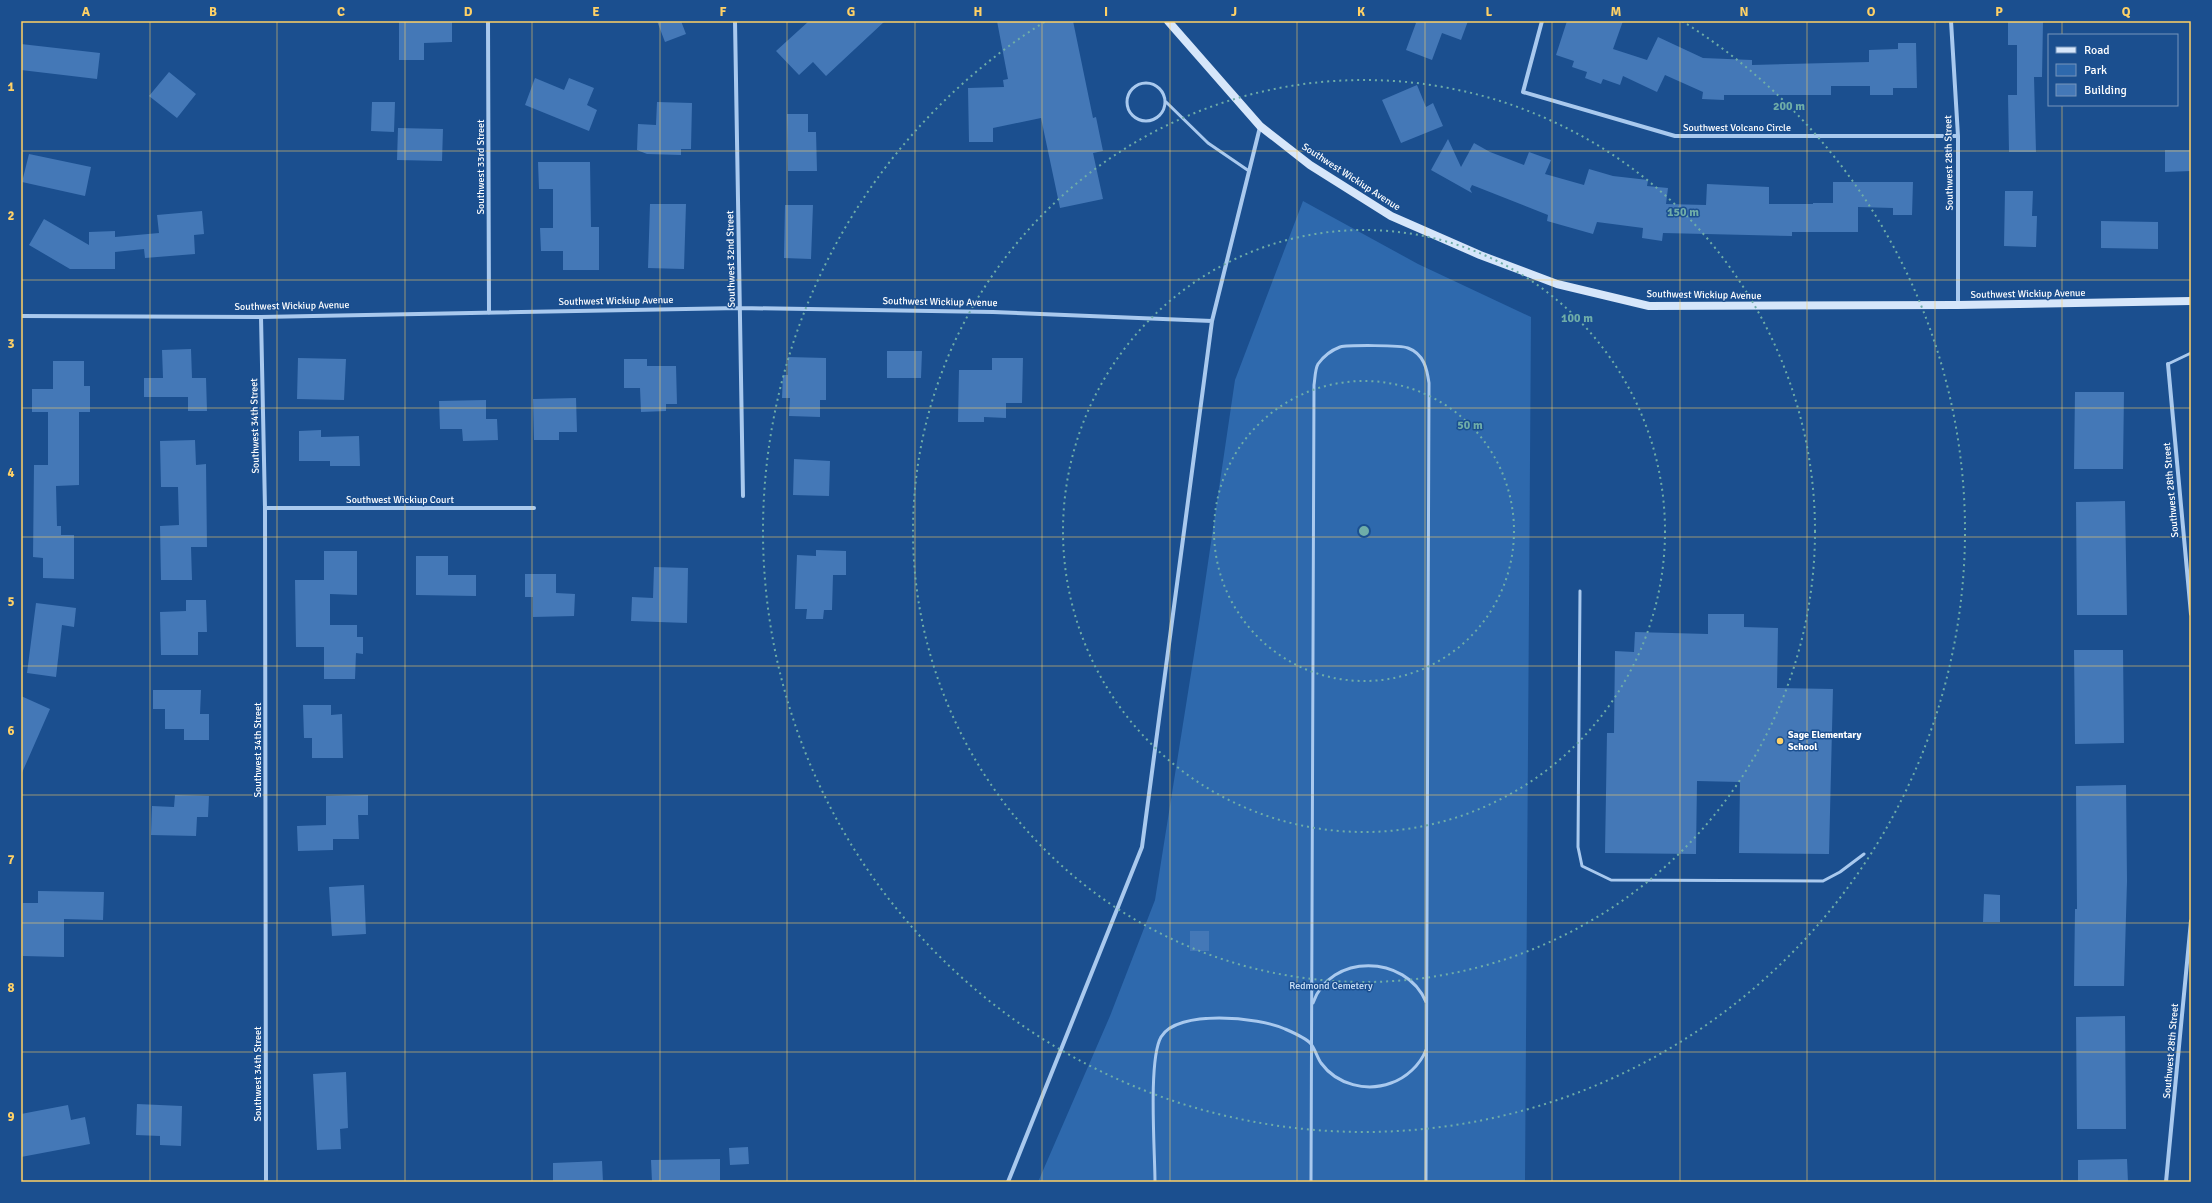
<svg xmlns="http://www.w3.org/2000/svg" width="2212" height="1203" viewBox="0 0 2212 1203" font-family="Signika,sans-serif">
<rect width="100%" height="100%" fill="#1b4f8f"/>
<path fill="#2e69ad" d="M1303 201 1418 264 1531 317 1525 1182H1038L1110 1016 1155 900 1200 617 1235 380Z"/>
<path fill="#4478b7" d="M399 21H452V42L424 43V60H399Z
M657 21H681L686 34 665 42Z
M809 21H885L826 76 813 62 799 75 776 51Z
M997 21H1073L1093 118 1096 117 1103 151 1093 153 1103 199 1060 208 1041 118 993 128V142H969L968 88 1004 87 1003 80 1008 79Z
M1414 21H1468L1461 40 1442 33 1432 60 1406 50 1416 23Z
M1567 21H1623L1613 49 1647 60 1658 37 1703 58 1752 60V65L1869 62V50L1898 49V43H1916L1917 88H1893V95H1870V86H1831V95H1724V100L1702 99 1703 92 1665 75 1657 92 1623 76 1620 85 1603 79 1601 84 1585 78 1587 72 1572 67 1574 61 1556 55Z
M2008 22H2043L2042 77H2034L2036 152H2009L2008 95H2017V45H2008Z
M21 44 100 53 97 79 21 70Z
M169 72 196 94 177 118 149 96Z
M535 78 564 90 569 78 594 88 587 105 597 110 589 131 525 105Z
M1417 85 1426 107 1433 103 1443 126 1401 143 1382 100Z
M372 102H395L394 132 371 131Z
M657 102 692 103 691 149H681V155L647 154 637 150 638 124 656 125Z
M787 114H808V132H816L817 171H788Z
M398 128 443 129 442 161 397 160Z
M1448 139 1461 167 1474 143 1490 152 1524 165 1529 152 1551 160 1545 174 1584 185 1589 169 1613 176 1648 180 1647 186 1668 188 1666 204 1706 205 1707 184 1769 187V204H1813V203H1833V182H1913L1912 215H1893V208L1858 207V232H1792V236L1663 233 1662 241 1642 238 1643 228 1597 222 1593 234 1547 221 1548 215 1472 185 1470 189 1472 193 1431 170Z
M2165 150H2191V171L2165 172Z
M29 154 91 167 85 196 22 182Z
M538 162H590L591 227H599V270H563V251H541L540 228H553V189H539Z
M2005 191H2033L2032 216H2037L2036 247 2004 246Z
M650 204H686L684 269 648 268Z
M785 205H813L811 259 784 258Z
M202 211 204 234 194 235 195 254 145 258 144 249 115 252V269H70L29 245 44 219 89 245V232L115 231V237L159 233 157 215Z
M2101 221 2158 222V249L2101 248Z
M191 349 192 378H206L207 411H188V397H144V378H163L162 350Z
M887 351H922L921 378H887Z
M788 357 826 358V400H820V417L789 416 790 398H782L783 375H788Z
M298 358 346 359 344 400 297 399Z
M992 358H1023L1022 403H1006V418L984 417V422H958L959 370H992Z
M624 359H647V366H676L677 404H666V411L641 412 640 388H624Z
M53 361H84V386H90V412H79V485L56 486 57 526H61V535H74V579L43 578V558L33 557 34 465H48V412H32V389H53Z
M2075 392H2124L2123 469H2074Z
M576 398 577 432H559V440H534L533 399Z
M486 400V419H497L498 440 463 441 462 429H440L439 401Z
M321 430V437L359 436 360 466H330V461H299V431Z
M195 440 196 465 206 464 207 547H191L192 580H161L160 526 179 525 178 487H161L160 441Z
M794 459 830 461 829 496 793 495Z
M2125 501 2127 615H2077L2076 502Z
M816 550 846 551V575H833L832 610H824L823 619H806L807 609H795L797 555 816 556Z
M324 551H357V595L330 594V625H357V637H363V654L356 653 355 679H324V647H296L295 580H324Z
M416 556H448V575H476V596L416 595Z
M654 567 688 568 687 623 631 621 632 597 653 598Z
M525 574H556V593L575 594 574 616 533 617V597H525Z
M186 600H206L207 632H198V655H161L160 612 186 611Z
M36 603 76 608 74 627 62 625 56 677 27 673Z
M1708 614H1744V627L1778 628 1777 688 1833 689 1829 854 1739 853 1740 782 1697 781 1696 854 1605 853 1607 733H1614L1615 651 1634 652 1635 632 1708 634Z
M2074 650H2123L2124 743 2075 744Z
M153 690H201L200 714H209V740H184V729H165V709H153Z
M21 696 50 709 21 775Z
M303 705H331V715L342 714 343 758H312V738H304Z
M2126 785 2127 881 2124 986H2074L2075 909H2077L2076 786Z
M175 795 209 796 208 817H197L196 836 151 835 152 806 174 807Z
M368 795V815H358L359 839H333V850L298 851 297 826 326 825V796Z
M364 885 366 934 332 936 329 887Z
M38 891 104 892 103 920 64 919V957L23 956V903H38Z
M1984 894 2000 895V922H1983Z
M1190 931H1209V951H1190Z
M2125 1016 2126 1129H2077L2076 1017Z
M346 1072 348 1128 340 1129 341 1149 317 1150 313 1074Z
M137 1104 182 1106 181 1146 160 1145V1136L136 1135Z
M68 1105 71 1120 85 1117 90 1144 21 1157V1114Z
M748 1147 749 1164 730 1165 729 1148Z
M720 1159V1182H652L651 1160Z
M2127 1159 2128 1182H2078V1160Z
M602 1161 603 1182H553V1163Z"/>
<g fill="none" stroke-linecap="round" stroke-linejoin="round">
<path stroke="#a9c9ee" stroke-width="3" d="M1127 102a19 19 0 1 1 38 0a19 19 0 1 1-38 0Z
M1165 101 1208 143 1249 171
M2168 364 2191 353
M1580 591 1578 847 1582 866 1611 880 1823 881 1840 872 1864 854
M1313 1003C1330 953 1406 954 1426 1002
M1155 1182C1155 1152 1148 1060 1161 1037 1177 1009 1259 1017 1285 1029 1292 1032 1306 1038 1311 1044 1315 1049 1317 1057 1321 1063 1337 1085 1367 1092 1391 1083 1406 1078 1420 1065 1426 1050
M1311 1182 1314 385C1315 379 1315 369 1318 364 1323 357 1332 350 1340 347 1348 345 1401 345 1408 348 1424 354 1427 369 1429 383L1426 1182"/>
<path stroke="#a9c9ee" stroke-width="4" d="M488 21 489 313
M735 21 743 496
M1542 21 1523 92 1675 136H1958
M1951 21 1958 136V305
M21 316 261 317 740 308 993 312 1212 321
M261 317 265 508 266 1182
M2168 364 2191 614
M265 508H534
M1008 1182 1142 847 1212 321 1260 127
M2166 1182 2191 921"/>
<path stroke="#d6e6fa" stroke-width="8" d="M1168 21 1260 126 1310 165 1391 216 1480 255 1557 284 1649 306 1958 305 2191 301"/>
</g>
<path fill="none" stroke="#ffd166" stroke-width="1" stroke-opacity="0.55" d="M150 21V1182M277 21V1182M405 21V1182M532 21V1182M660 21V1182M787 21V1182M915 21V1182M1042 21V1182M1170 21V1182M1297 21V1182M1425 21V1182M1552 21V1182M1680 21V1182M1807 21V1182M1935 21V1182M2062 21V35M2062 105V1182M21 151H2191M21 280H2191M21 408H2191M21 537H2191M21 666H2191M21 795H2191M21 923H2191M21 1052H2191"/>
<g fill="none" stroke="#6fada8" stroke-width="2" stroke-dasharray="2 4">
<circle cx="1364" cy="531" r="150"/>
<circle cx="1364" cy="531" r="301"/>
<circle cx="1364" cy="531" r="451"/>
<path d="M1682 21A601 601 0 1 1 1046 21"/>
</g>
<circle fill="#ffd166" stroke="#1b4f8f" stroke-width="1.5" cx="1780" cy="741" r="4"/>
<g text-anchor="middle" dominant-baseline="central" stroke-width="3" stroke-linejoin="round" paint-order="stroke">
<g font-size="10" fill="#fff" stroke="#1b4f8f">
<text x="1737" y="128">Southwest Volcano Circle</text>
<text transform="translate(1949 163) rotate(-91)">Southwest 28th Street</text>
<text transform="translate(481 167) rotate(-90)">Southwest 33rd Street</text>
<text transform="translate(1351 177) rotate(33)">Southwest Wickiup Avenue</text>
<text transform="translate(731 259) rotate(-91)">Southwest 32nd Street</text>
<text transform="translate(2028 294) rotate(-1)">Southwest Wickiup Avenue</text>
<text transform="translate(1704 295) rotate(1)">Southwest Wickiup Avenue</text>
<text transform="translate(616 301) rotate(-1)">Southwest Wickiup Avenue</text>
<text transform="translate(940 302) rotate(1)">Southwest Wickiup Avenue</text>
<text transform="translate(292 306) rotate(-1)">Southwest Wickiup Avenue</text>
<text transform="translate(255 426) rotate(-91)">Southwest 34th Street</text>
<text transform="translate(2171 490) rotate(-95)">Southwest 28th Street</text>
<text x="400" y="500">Southwest Wickiup Court</text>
<text transform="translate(258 750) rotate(-90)">Southwest 34th Street</text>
<text transform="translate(2171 1051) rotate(-85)">Southwest 28th Street</text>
<text transform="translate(258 1074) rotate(-90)">Southwest 34th Street</text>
</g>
<g font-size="10" font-weight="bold" fill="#fff" stroke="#1b4f8f" text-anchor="start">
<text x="1788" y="735">Sage Elementary<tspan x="1788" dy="12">School</tspan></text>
</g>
<g font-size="10" fill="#cfe3fa" stroke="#1b4f8f">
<text x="1331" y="986">Redmond Cemetery</text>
</g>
</g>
<circle cx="1364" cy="531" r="6" fill="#6fada8" stroke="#1b4f8f" stroke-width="2"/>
<g font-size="12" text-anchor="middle" font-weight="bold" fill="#6fada8" stroke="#1b4f8f" stroke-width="3" stroke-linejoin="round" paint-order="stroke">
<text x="1789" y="110">200 m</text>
<text x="1683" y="216">150 m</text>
<text x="1577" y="322">100 m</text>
<text x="1470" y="429">50 m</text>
</g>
<rect width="2212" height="1203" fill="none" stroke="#1b4f8f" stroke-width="44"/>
<rect x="2048" y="34" width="130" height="72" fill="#1b4f8f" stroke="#7695bc"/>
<rect x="2056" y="47" width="20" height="6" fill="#d6e6fa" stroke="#7695bc"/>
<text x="2084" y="54" font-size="12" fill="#ffffff">Road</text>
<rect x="2056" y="64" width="20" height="12" fill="#2e69ad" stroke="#7695bc"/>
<text x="2084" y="74" font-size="12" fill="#ffffff">Park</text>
<rect x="2056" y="84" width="20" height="12" fill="#4478b7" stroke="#7695bc"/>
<text x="2084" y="94" font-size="12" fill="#ffffff">Building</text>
<rect x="22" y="22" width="2168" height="1159" fill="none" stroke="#ffd166" stroke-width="1.5"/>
<g font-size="13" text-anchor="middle" font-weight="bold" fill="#ffd166">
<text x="86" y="16">A</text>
<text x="213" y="16">B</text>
<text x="341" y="16">C</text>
<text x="468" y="16">D</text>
<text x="596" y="16">E</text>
<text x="723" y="16">F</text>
<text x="851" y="16">G</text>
<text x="978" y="16">H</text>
<text x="1106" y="16">I</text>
<text x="1234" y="16">J</text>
<text x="1361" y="16">K</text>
<text x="1489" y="16">L</text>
<text x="1616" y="16">M</text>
<text x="1744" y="16">N</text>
<text x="1871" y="16">O</text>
<text x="1999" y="16">P</text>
<text x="2126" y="16">Q</text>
<text x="11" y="91">1</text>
<text x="11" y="220">2</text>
<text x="11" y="348">3</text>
<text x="11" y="477">4</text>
<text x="11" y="606">5</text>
<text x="11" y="735">6</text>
<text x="11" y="864">7</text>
<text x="11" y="992">8</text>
<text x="11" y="1121">9</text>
</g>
</svg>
